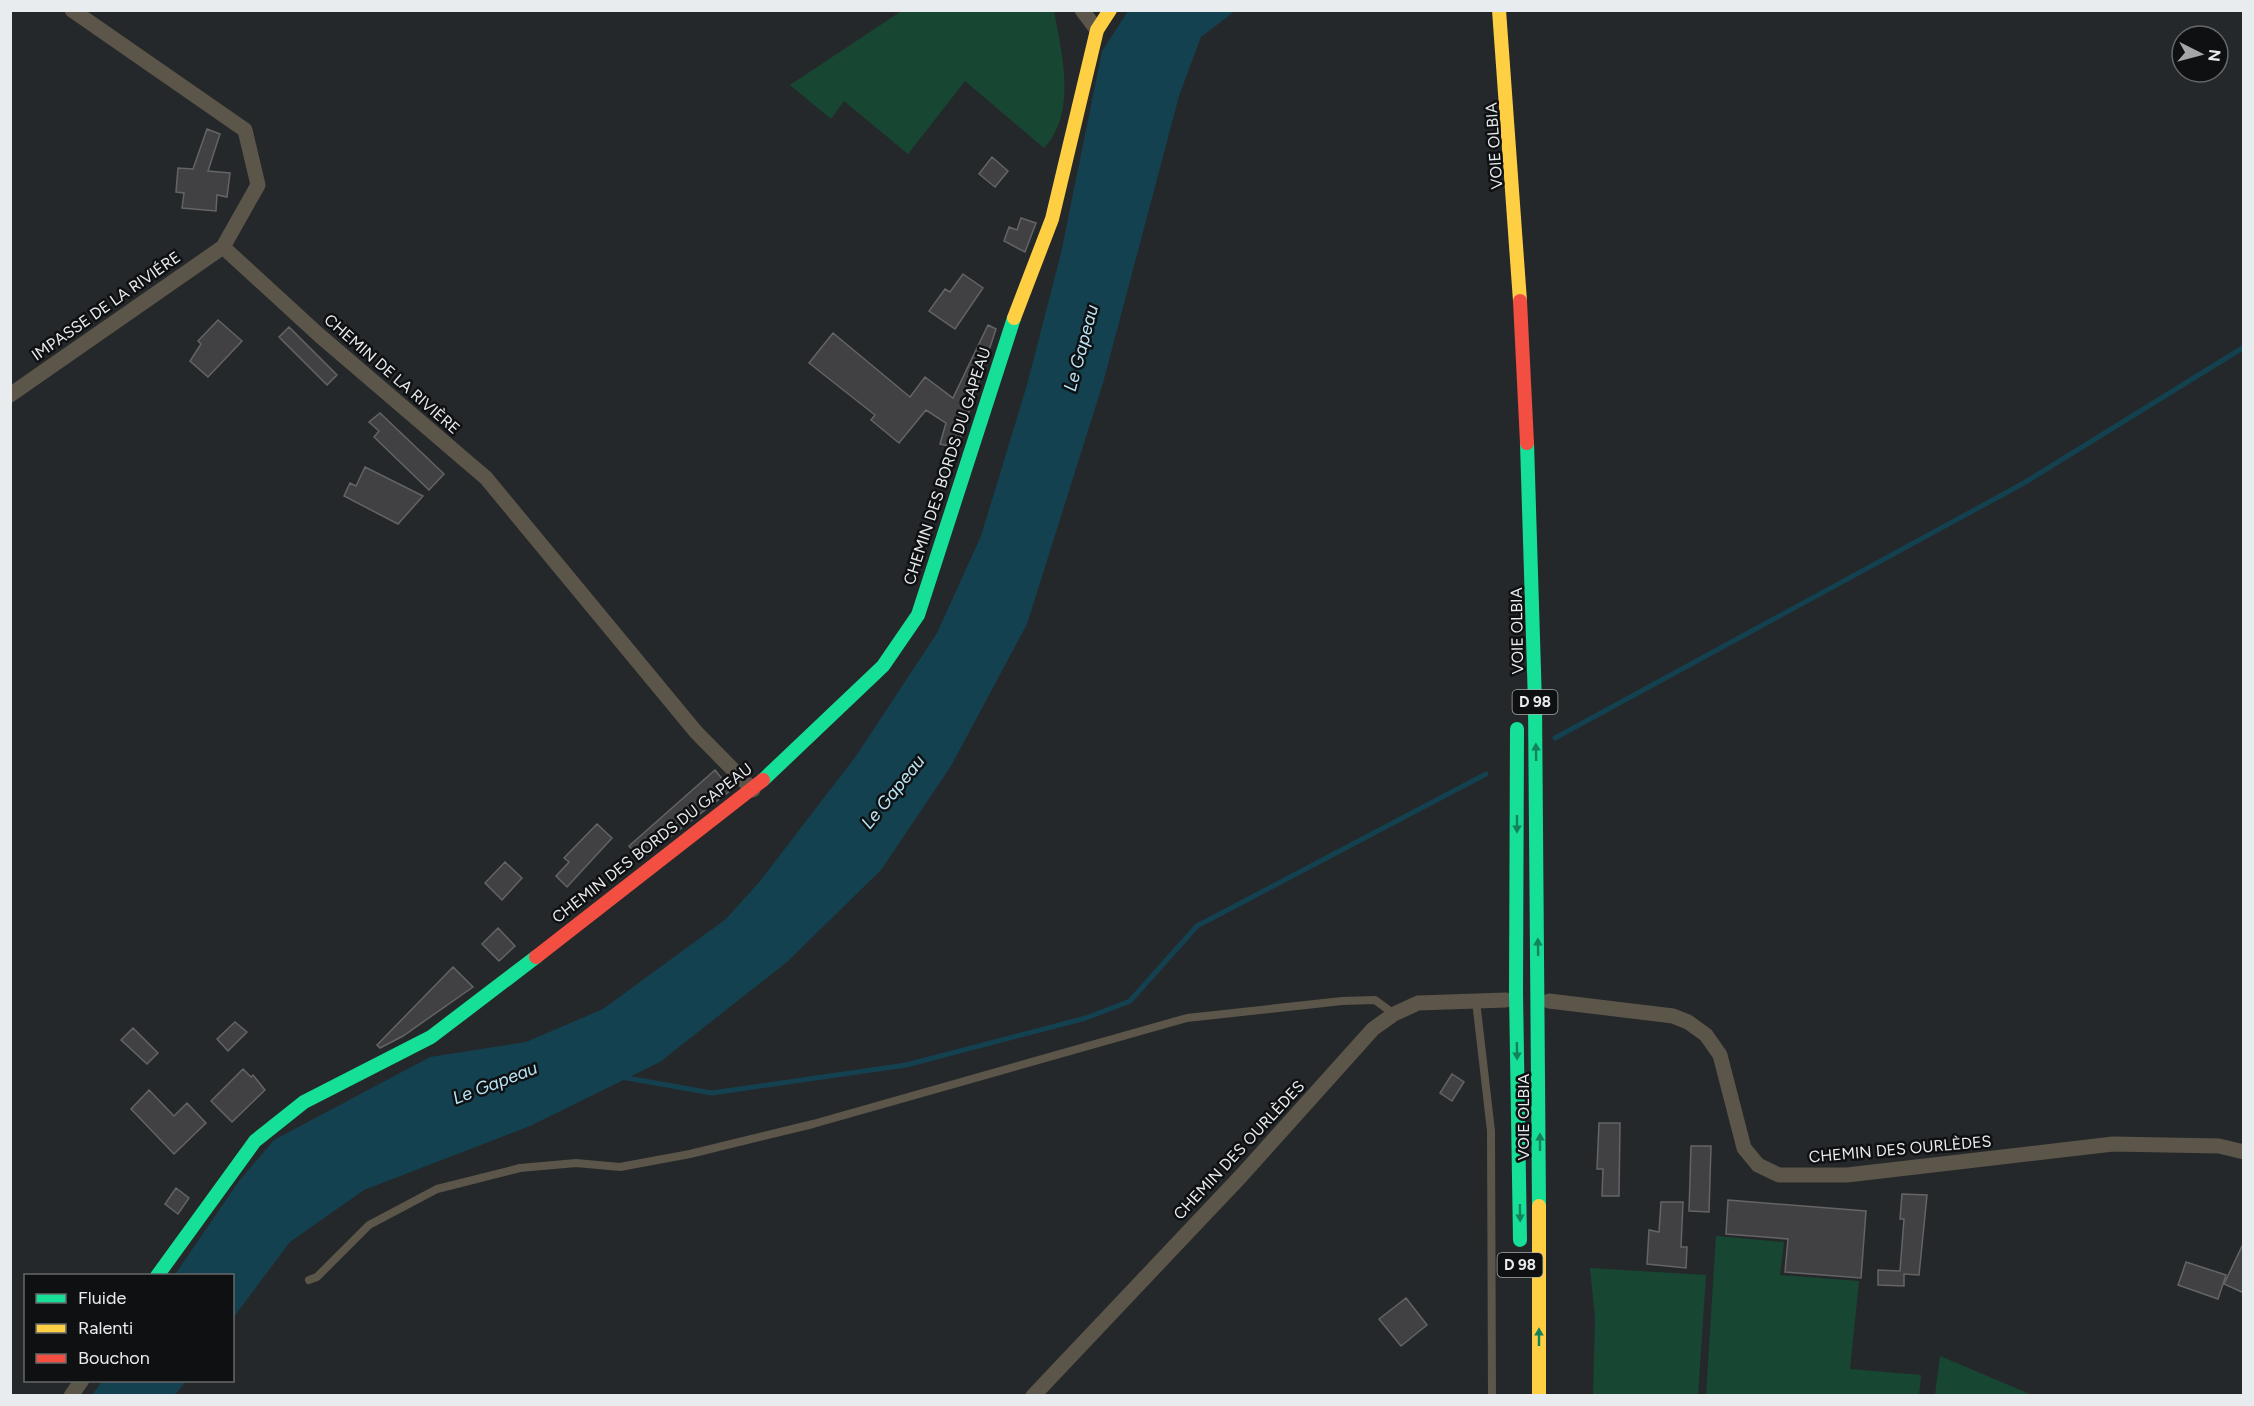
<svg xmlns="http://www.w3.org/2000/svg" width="2254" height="1406" viewBox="0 0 2254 1406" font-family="Figtree,sans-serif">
<rect width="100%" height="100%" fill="#25282a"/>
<path fill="#174733" d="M903 10 1054 11C1062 54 1077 113 1044 148L965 81 908 154 844 101 831 119 790 85Z
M1716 1236 1784 1242 1780 1275 1859 1281 1850 1369 1921 1375 1919 1395H1706Z
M1590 1268 1706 1275 1698 1395H1593L1595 1318Z
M1940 1356 2032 1395H1935Z"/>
<path fill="#13414f" d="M1128 11H1235L1201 37 1179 96 1103 383 1027 624 951 766 881 870 787 962 660 1062 530 1126 364 1190 290 1242 233 1318 232 1276H174L239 1181 274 1140 430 1057 526 1042 603 1009 726 919 760 881 856 756 937 633 981 536 1027 385 1061 253 1102 51Z
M103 1380H186V1381L175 1395H92Z"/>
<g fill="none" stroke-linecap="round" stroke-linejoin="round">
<path stroke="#13414f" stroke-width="5" d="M1555 738 2024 483 2244 347
M621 1077 712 1093 906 1065 1086 1018 1130 1001 1197 926 1486 774"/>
</g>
<path fill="#414143" stroke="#646465" stroke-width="1.5" d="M207 129 220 134 208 171 230 173 227 197 217 195 216 211 182 208 184 193 176 192 178 168 193 169Z
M992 157 1008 171 995 187 979 174Z
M1021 218 1036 223 1025 252 1004 241 1009 227 1017 230Z
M963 274 983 288 955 329 929 311 945 289 950 292Z
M218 320 242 341 208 377 190 361 201 344 198 341Z
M988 325 996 329 957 448 940 444 946 423 926 410 899 443 871 420 875 415 809 363 833 333 910 397 925 377 953 398Z
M289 327 337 375 327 385 279 337Z
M380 413 444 474 429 490 374 437 379 431 369 422Z
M365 467 423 496 398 524 344 496 350 483 356 486Z
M715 770 731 790 641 859 629 846Z
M597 824 612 838 567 887 556 876 569 862 564 858Z
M505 862 522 878 502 900 485 883Z
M498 928 515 946 499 961 482 944Z
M453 967 473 987 403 1036 380 1048 377 1045Z
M235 1022 247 1032 228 1051 217 1039Z
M133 1028 158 1053 147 1064 121 1040Z
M243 1069 251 1077 253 1075 265 1090 232 1122 211 1101Z
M1452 1074 1464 1082 1452 1101 1440 1093Z
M149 1090 174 1116 187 1103 206 1123 174 1154 131 1109Z
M1599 1123H1620L1619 1196H1602L1603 1169H1597Z
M1691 1146H1711L1709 1212 1689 1211Z
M176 1188 189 1198 178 1214 165 1204Z
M1902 1194 1927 1195 1919 1275 1904 1274V1286L1878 1285V1270L1900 1271 1904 1219H1900Z
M1728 1200 1866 1211 1861 1278 1785 1272 1788 1239 1726 1234Z
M1661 1202H1683L1681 1247H1687L1686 1268 1647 1264 1649 1230 1659 1232Z
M2244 1242V1293L2224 1284Z
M2186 1262 2226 1275 2218 1299 2178 1285Z
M1406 1298 1427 1325 1401 1346 1379 1319Z"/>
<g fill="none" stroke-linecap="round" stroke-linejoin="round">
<path stroke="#5c5549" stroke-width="8" d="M1476 1001 1491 1131 1492 1396
M309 1280 317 1277 369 1225 437 1189 520 1168 576 1163 620 1167 690 1154 813 1124 1187 1018 1342 1001 1375 1000 1394 1014"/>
<path stroke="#5c5549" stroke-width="15" d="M72 10 245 130 258 185 223 247 319 335 486 478 696 732 753 790
M1082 10 1097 30
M10 395 223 247
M1549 1001 1673 1016 1688 1022 1706 1035 1720 1055 1744 1148 1758 1165 1779 1175H1847L2113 1144 2219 1146 2244 1152
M71 1396 82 1380
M1033 1396 1242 1175 1373 1029 1394 1014 1418 1003 1506 1000"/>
<path stroke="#16e098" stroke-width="14" d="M1527 443 1535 703 1539 1206
M1517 729 1516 993 1520 1240
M763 780 883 666 918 615 1014 318
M157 1276 255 1141 304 1102 431 1037 536 957"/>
<path stroke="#ffcf43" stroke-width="14" d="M1499 10 1520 301
M1014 318 1052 219 1097 30 1110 10
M1539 1206V1396"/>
<path stroke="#f24e42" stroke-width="14" d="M1520 301 1527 443
M536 957 763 780"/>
</g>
<defs><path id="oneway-solid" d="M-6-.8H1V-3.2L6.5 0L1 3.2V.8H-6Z" transform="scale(1.5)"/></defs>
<g fill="#12825c">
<use href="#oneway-solid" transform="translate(1536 752) rotate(-91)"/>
<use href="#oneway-solid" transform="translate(1517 824) rotate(90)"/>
<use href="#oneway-solid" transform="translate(1538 947) rotate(-91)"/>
<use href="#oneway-solid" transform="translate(1517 1051) rotate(89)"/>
<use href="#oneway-solid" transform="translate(1540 1142) rotate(-90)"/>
<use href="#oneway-solid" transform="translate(1520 1213) rotate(89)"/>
<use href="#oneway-solid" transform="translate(1539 1337) rotate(-90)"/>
</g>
<g text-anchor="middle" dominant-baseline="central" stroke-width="5" stroke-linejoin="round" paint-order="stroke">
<g fill="#0e1012" stroke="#a7aaad" stroke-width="1.5">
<rect x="1512.5" y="690" width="45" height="24" rx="4.5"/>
<rect x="1497.5" y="1253" width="45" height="24" rx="4.5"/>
</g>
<g font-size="15" font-weight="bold" fill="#e9ecef">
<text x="1535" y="702">D 98</text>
<text x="1520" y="1265">D 98</text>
</g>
<g font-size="16" fill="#e9ecef" stroke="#0e1012">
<text transform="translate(1494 146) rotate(-94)">VOIE OLBIA</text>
<text transform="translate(106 306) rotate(-35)">IMPASSE DE LA RIVIÉRE</text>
<text transform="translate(392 374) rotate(41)">CHEMIN DE LA RIVIÈRE</text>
<text transform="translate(947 466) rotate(-72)">CHEMIN DES BORDS DU GAPEAU</text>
<text transform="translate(1517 631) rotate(-91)">VOIE OLBIA</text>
<text transform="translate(652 843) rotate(-38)">CHEMIN DES BORDS DU GAPEAU</text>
<text transform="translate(1523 1117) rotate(-90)">VOIE OLBIA</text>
<text transform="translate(1900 1149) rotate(-5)">CHEMIN DES OURLÈDES</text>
<text transform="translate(1239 1150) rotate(-47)">CHEMIN DES OURLÈDES</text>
</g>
<g font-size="18" font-style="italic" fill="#b8e4f5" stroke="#0e1012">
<text transform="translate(1081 348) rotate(-75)">Le Gapeau</text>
<text transform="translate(893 792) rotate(-51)">Le Gapeau</text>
<text transform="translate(495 1083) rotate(-21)">Le Gapeau</text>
</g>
</g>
<rect width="2254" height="1406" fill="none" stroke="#e9ecef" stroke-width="24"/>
<rect x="24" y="1274" width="210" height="108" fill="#0e1012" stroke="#66686a" stroke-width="1.5"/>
<rect x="36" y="1294" width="30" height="9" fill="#16e098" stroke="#66686a" stroke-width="1.5"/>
<text x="78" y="1304" font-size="18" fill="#e9ecef">Fluide</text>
<rect x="36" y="1324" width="30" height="9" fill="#ffcf43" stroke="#66686a" stroke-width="1.5"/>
<text x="78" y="1334" font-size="18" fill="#e9ecef">Ralenti</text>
<rect x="36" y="1354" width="30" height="9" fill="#f24e42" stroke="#66686a" stroke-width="1.5"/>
<text x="78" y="1364" font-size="18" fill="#e9ecef">Bouchon</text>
<g transform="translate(2200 54) rotate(96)"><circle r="28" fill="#0e1012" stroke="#66686a" stroke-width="1.5"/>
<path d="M0-4.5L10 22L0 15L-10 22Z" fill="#a4a7aa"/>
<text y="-9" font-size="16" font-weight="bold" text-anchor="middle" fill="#e9ecef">N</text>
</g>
</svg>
